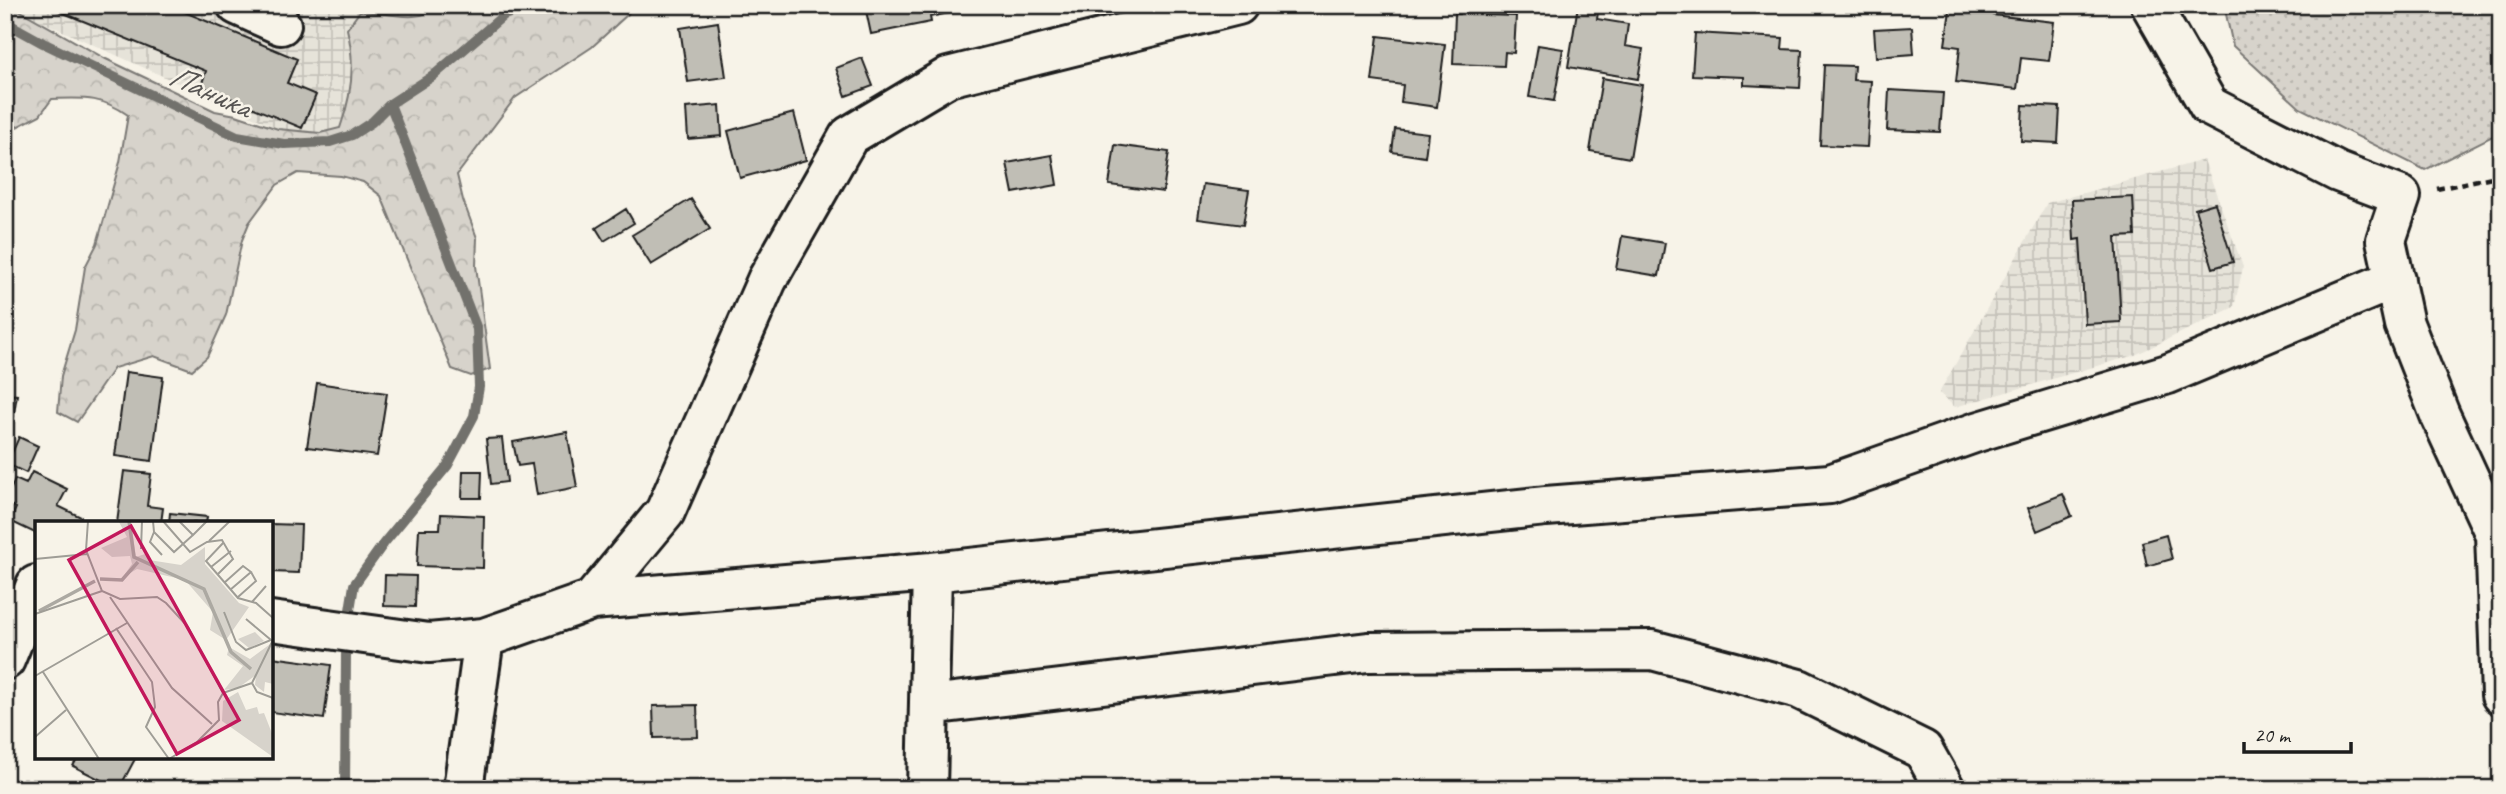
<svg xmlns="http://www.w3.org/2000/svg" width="2506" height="794" viewBox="0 0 2506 794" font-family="Caveat,sans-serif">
<defs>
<pattern id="industrial-grid" width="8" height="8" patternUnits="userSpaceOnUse" patternTransform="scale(1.75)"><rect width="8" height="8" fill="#e6e3d9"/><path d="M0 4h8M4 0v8" fill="none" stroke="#c5c2ba"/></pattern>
<pattern id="forest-crowns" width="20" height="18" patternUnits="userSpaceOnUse" patternTransform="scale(1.75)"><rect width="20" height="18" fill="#d7d3cb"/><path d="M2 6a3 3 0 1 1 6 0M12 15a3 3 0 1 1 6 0" fill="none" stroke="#b8b5ae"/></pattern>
<pattern id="garden-dots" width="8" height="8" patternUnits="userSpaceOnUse" patternTransform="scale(1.75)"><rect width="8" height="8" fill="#d7d3cb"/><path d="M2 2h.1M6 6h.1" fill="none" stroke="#b8b5ae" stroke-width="1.8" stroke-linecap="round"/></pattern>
</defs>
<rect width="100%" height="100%" fill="#f7f3e8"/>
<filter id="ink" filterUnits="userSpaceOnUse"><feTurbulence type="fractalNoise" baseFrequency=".0143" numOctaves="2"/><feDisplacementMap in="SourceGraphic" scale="14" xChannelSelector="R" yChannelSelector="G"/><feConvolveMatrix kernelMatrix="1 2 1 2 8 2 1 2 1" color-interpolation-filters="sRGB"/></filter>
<g filter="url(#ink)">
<path fill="url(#industrial-grid)" d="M5 5H422L340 156Z
M2204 160 2243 267 2234 307 2135 355 1955 407 1939 393 2047 203Z"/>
<path fill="url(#forest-crowns)" stroke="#7a7874" stroke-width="2" d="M5 5H10L106 59 215 111 236 115 278 129 320 133 340 128C352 95 356 63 347 29L360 11C386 11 418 26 440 5H633L628 14 592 47 515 98 457 175 463 200 477 238 476 266 490 369 471 376 452 369 381 196 363 182 341 176 298 173 277 185 249 223 242 240 226 315 207 357 192 370 154 356 114 368 77 422 58 412 61 376 75 330 85 267 97 244 120 162 128 115C101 96 84 98 52 99L40 115 5 133Z"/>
<path fill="url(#garden-dots)" stroke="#7a7874" stroke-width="2" d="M2224 5H2501V132L2425 170 2300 108 2233 46Z"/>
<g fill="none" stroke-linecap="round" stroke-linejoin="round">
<path stroke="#72716c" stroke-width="10" d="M5 22 43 43 237 136 284 144 330 142 352 135 372 122 390 104 433 76 504 15 533 5
M350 610 354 585 384 543 448 465 474 416 479 387 477 329 390 104
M345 789 346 652"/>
</g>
<path fill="#c0beb5" stroke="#1c1c1c" stroke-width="2" d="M44 5H168L297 59 287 83 316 95 302 128 201 86 206 71Z
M952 5 954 12 930 17 931 22 871 34 865 6Z
M1460 5H1484V15L1516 16 1514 53 1505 52 1504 66 1453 64 1455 14H1460Z
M1578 5H1599L1597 19 1628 24 1625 46 1643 49 1638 79 1568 67Z
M1961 5 1994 6 1993 15 2054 22 2049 61 2021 58 2017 89 1956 82 1960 47 1945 45 1950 10 1960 11Z
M718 22 726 77 688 82 680 28Z
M1912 27 1914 54 1876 57 1874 29Z
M1695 33 1783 38 1782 49 1802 50 1800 88 1744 85V77L1692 75Z
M1378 36 1445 44 1437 107 1401 102 1403 85 1372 81Z
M1538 45 1563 49 1554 101 1529 97Z
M862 58 873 86 846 96 836 68Z
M1824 65 1854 66 1853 80 1871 81 1867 147 1820 145Z
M1602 78 1642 85 1630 158 1590 151Z
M1889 90 1943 93 1940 132 1887 130Z
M720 105 722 136 688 139 686 108Z
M2023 105 2060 107 2058 143 2021 141Z
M794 113 806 160 740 178 728 131Z
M1395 129 1428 133 1425 157 1392 152Z
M1115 145 1169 152 1163 192 1109 185Z
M1052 155 1057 185 1013 193 1007 163Z
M1203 184 1249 190 1243 225 1198 219Z
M2133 197 2135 236 2116 237 2121 322 2085 324 2080 239 2074 240 2072 200Z
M691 199 710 229 651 265 632 235Z
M2215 203 2233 262 2213 268 2195 209Z
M626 209 634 223 604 241 596 228Z
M1622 236 1665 243 1659 276 1616 269Z
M126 372 163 377 152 461 115 456Z
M317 383 387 393 377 456 307 447Z
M5 394 17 395 12 424 5 423Z
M567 432 577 487 537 495 532 464 518 466 513 442Z
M19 437 38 446 26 473 7 464Z
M502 438 507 482 491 484 486 439Z
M124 471 151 474 147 506 163 508 161 523H117Z
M463 471H482L481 498H462Z
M32 472 67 489 58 506 81 517 79 523H37V534L10 521 16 508 5 502 15 479 26 484Z
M2063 494 2072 516 2037 531 2028 508Z
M170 513 207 517 206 523H169Z
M441 514 484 516 483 568 417 566 419 529H440Z
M271 524 301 525 299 573 271 572Z
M2166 535 2172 559 2147 566 2142 542Z
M385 575 416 576 415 607 384 606Z
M272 657 331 665 324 719 271 712Z
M697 705 698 737 654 738 653 706Z
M78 757H131L135 759 119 789 73 766Z"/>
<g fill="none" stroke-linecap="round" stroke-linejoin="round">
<g stroke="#1c1c1c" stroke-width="44">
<path id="minor" d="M237 5 281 25
M2151 5 2209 106 2338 172 2401 196 2386 240 2404 324 2440 415 2495 534 2501 695
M592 600 932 572 1546 506 1830 484 1977 432 2168 374 2395 279
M271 621 429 643 484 638 592 600 665 512 767 280 849 136 948 77 1238 5
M5 660 36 585
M929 705 1368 652 1652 650 1799 689 1923 750 1945 789
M463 789 484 638
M927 789 932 572"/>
</g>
<path stroke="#1c1c1c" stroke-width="4.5" stroke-dasharray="7 5" stroke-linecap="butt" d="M2437 189 2501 175"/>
<use href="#minor" stroke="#f7f3e8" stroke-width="38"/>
</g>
</g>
<g text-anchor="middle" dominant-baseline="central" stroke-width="5" stroke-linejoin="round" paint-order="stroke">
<g font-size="32" font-style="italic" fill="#565452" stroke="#f7f3e8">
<text transform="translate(210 91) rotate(24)">Паника</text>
</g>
</g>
<g transform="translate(35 521)">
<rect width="238" height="238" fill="#f7f3e8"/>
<path d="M73 0H96L101 36 110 33 114 39 146 44 170 26V43L204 82 214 86 191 119 175 109 178 91 150 59 102 48 87 57 97 43 95 35 77 36 66 27 92 16 84 1ZM220 111 229 120 214 127 203 118ZM238 121V163L230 161 229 171 220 164 221 154 203 167 189 169 208 145 192 134 194 126 215 138Z" fill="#d7d3cb"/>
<path d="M203 171 211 189 222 186 224 193 229 192 238 215V236L187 200 188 180Z" fill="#d7d3cb"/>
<path fill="none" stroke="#aca9a2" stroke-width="3.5" d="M94 0 99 36 169 68 196 131 216 148M65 58 87 59 103 41M4 90 60 60"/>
<path fill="none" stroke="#9f9d96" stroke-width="2" d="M53 0 51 29 67 70 85 78 122 76 131 82 153 106 188 172 217 162M118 0 119 11 139 31 158 14M128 0 155 31 172 21 187 19 198 38 182 54M144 0 158 14 172 0M119 11 115 21 127 34M174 20 195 0M189 21 171 40 203 77 221 82 238 97M106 28 107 0M0 38 52 33M176 46 196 30M189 62 208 45 216 51 195 69M75 76 137 167 177 203M203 76 221 60 216 51M217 81 231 65M189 91 201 121 211 129 236 119 211 98M0 93 67 70M81 107 117 161 120 186 111 206 134 238M8 151 64 238M0 155 92 102M217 162 238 119M217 162 222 171 238 177M0 216 31 189M134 238 162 221 184 199 183 181 188 172"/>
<path fill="#c2185b" fill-opacity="0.15" stroke="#c2185b" stroke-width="3.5" d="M96 5 204 199 142 233 34 39Z"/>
<rect width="238" height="238" fill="none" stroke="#1c1c1c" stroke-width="3.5"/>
</g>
<rect width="2506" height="794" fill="none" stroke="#f7f3e8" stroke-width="28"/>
<rect x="14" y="14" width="2478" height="766" fill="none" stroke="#1c1c1c" stroke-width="2.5" filter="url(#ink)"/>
<path d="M2244 742v10h107v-10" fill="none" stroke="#1c1c1c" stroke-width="3.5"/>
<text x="2254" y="742" font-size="21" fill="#1c1c1c" stroke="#f7f3e8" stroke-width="5" paint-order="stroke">20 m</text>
</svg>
